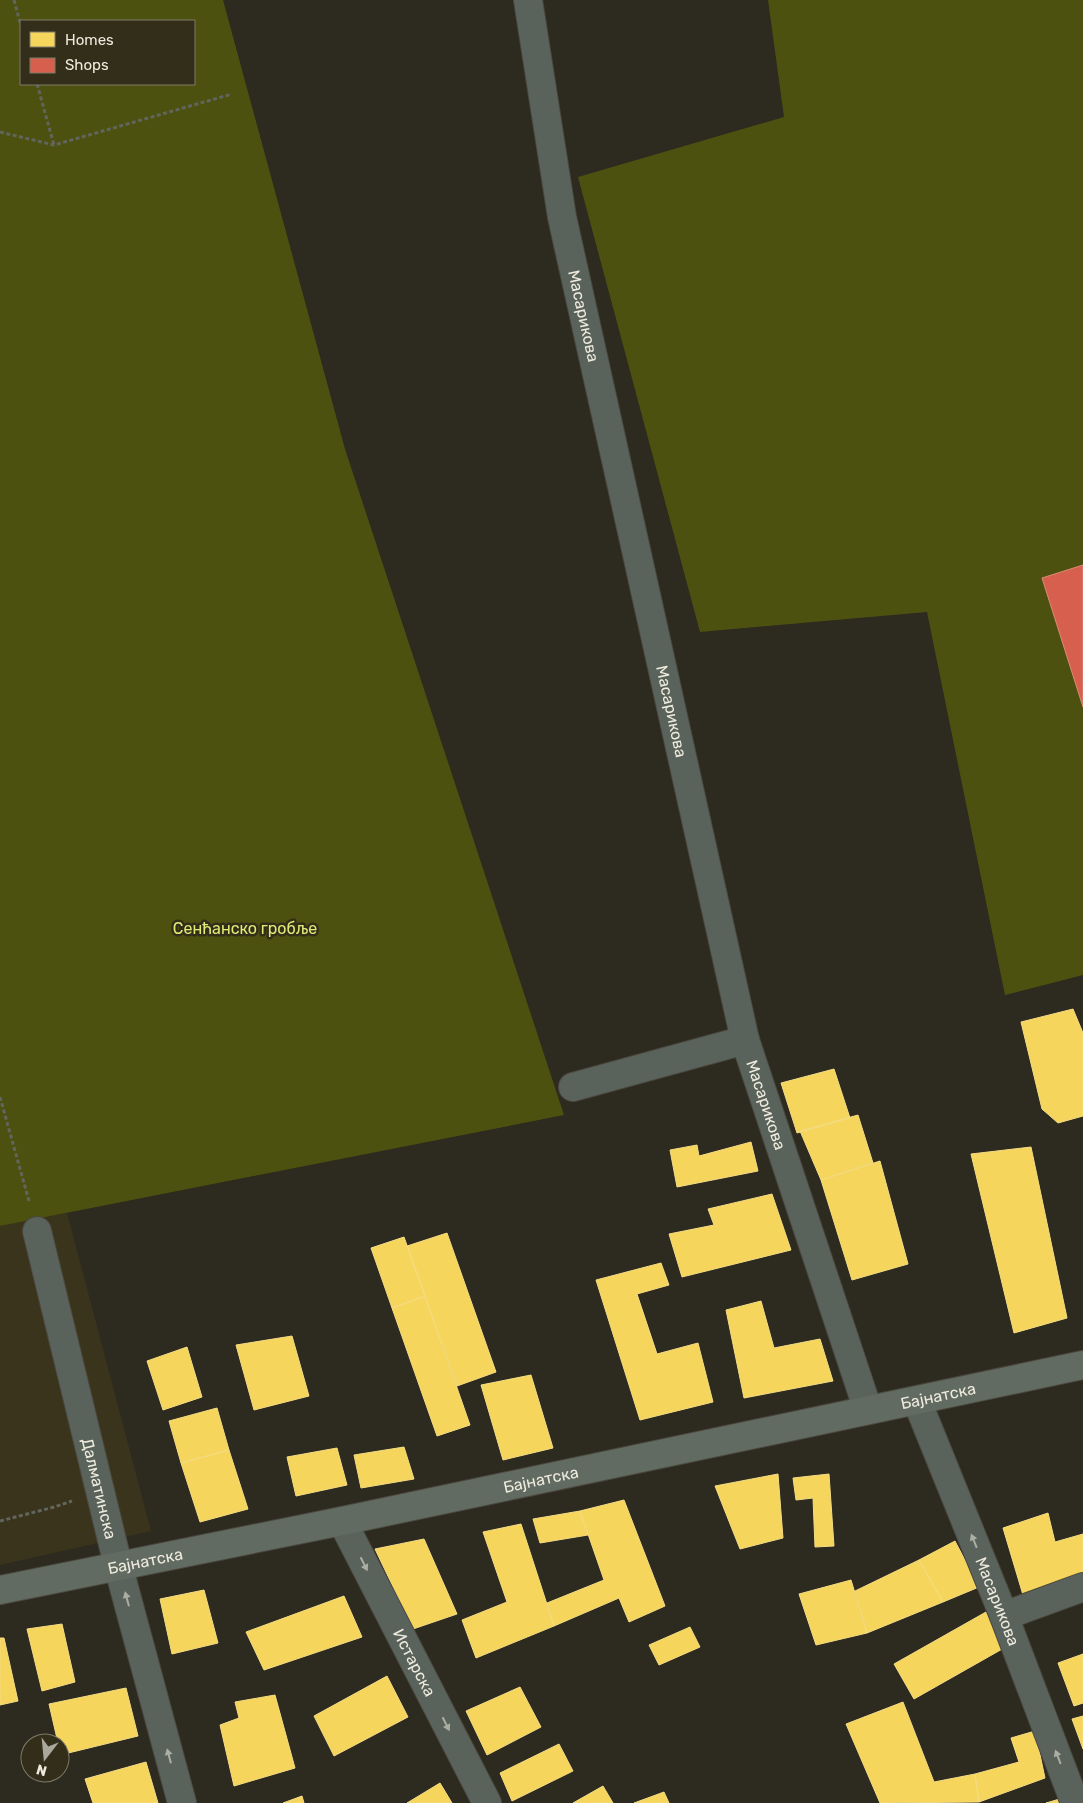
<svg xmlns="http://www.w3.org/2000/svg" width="1083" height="1803" viewBox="0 0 1083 1803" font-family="Rubik,sans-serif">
<rect width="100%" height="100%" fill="#2d2a20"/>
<path fill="#3b341c" d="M67 1213 151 1531 0 1565V1226Z"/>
<path fill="#4d510f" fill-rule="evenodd" d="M0 0H223L345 449 564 1115 0 1226ZM21 21H194V84H21Z
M768 0H1083V975L1005 995 927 612 700 632 578 177 784 117Z"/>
<path fill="#f6d55c" stroke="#f4dc83" d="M1073 1009 1083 1033V1116L1058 1123 1042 1109 1021 1022Z
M834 1069 850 1118 797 1133 781 1083Z
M858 1115 873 1163 821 1180 800 1131Z
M751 1142 758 1171 677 1187 670 1150 697 1145 699 1156Z
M1031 1147 1067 1318 1014 1333 971 1154Z
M880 1161 908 1264 852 1280 821 1180Z
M772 1194 791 1250 682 1277 669 1234 714 1225 708 1209Z
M447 1233 496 1372 457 1386 407 1246Z
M404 1237 425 1296 392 1308 371 1248Z
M661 1263 669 1285 637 1294 657 1354 698 1343 713 1402 640 1420 596 1280Z
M425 1296 470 1425 437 1436 392 1308Z
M761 1301 774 1348 820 1339 833 1381 744 1398 726 1310Z
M292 1336 309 1396 254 1410 236 1345Z
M187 1347 202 1397 163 1410 147 1361Z
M531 1375 553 1448 503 1460 481 1385Z
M217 1408 229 1450 181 1463 169 1421Z
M404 1447 414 1479 361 1488 354 1455Z
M337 1448 347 1485 296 1496 287 1457Z
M229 1450 248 1509 200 1522 181 1463Z
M778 1474 783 1538 740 1549 715 1486Z
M829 1474 834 1546 815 1547 813 1498 796 1500 793 1478Z
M624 1500 665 1606 629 1622 619 1598 554 1626 547 1603 604 1580 580 1511Z
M580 1511 588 1535 540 1543 533 1519Z
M1048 1513 1055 1542 1083 1534V1572L1023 1595 1003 1528Z
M521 1524 554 1626 476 1658 462 1620 507 1602 483 1532Z
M424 1539 457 1614 413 1629 375 1549Z
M955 1541 979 1587 943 1602 919 1560Z
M919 1560 943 1602 867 1633 855 1591Z
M851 1580 867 1633 816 1645 799 1594Z
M204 1590 218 1643 172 1654 160 1599Z
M344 1596 362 1637 264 1670 246 1632Z
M986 1612 1004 1648 914 1699 894 1664Z
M62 1624 75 1682 42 1691 27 1629Z
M690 1627 700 1647 659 1665 649 1645Z
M0 1638H4L18 1701 0 1705Z
M1083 1654V1703L1074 1706 1058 1663Z
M387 1676 408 1717 334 1756 314 1716Z
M520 1687 541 1727 487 1755 466 1711Z
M126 1688 138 1736 60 1755V1743H58L49 1704Z
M275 1695 295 1768 234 1786 220 1725 239 1718 235 1702Z
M903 1702 934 1782 975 1774 979 1802 880 1803 846 1724Z
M1083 1716V1749L1072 1719Z
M1035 1731 1045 1778 979 1802 975 1774 1019 1762 1011 1738Z
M559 1744 573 1771 512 1801 500 1773Z
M146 1762 158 1803H93L85 1779Z
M440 1783 452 1803H407Z
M603 1786 613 1803H573Z
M664 1792 669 1803H634Z
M302 1796 304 1803H283Z
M1063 1798 1064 1803H1046Z"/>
<path fill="#d6604d" stroke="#dd8a78" d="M1083 565V707L1042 578Z"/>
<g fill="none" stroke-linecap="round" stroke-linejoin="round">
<g stroke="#4b483f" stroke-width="30">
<g id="minor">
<path id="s1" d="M528 0 562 217 745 1040 868 1410"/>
<path d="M573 1087 745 1040"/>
<path id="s2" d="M37 1231 118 1565 182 1803"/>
<path id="s3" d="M917 1401 1004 1616 1075 1803"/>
<path id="s4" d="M342 1521 487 1803"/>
<path d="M1004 1616 1083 1587"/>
</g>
</g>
<g stroke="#4b483f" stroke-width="30">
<g id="major">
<path id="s5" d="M0 1590 342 1521 1083 1365"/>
</g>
</g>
<path stroke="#62655d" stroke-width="3" stroke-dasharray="4 2.5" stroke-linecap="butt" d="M14 0 21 26
M37 84 54 145
M0 132 54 145 232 94
M0 1097 29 1201
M0 1521 54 1507 72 1501"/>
<use href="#minor" stroke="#5a635b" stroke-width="28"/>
<use href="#major" stroke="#626b61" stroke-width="28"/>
</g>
<defs><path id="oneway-solid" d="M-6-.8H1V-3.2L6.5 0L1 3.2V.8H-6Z" transform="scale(1.25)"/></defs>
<g fill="#abaea3">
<use href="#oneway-solid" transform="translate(974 1541) rotate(-112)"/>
<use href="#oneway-solid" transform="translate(364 1564) rotate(63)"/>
<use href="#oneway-solid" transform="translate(127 1599) rotate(-105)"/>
<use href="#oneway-solid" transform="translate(446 1724) rotate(63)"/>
<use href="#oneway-solid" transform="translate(169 1756) rotate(-105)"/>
<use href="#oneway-solid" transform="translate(1058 1757) rotate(-111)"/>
</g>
<g text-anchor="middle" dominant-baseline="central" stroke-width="5" stroke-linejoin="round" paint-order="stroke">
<g font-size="16" fill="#eeebde" stroke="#332e1a">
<text stroke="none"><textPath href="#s1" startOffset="321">Масарикова</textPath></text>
<text stroke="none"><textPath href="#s1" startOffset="726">Масарикова</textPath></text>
<text stroke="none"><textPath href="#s1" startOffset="1131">Масарикова</textPath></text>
<text stroke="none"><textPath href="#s5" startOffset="958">Бајнатска</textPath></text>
<text stroke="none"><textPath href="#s5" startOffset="552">Бајнатска</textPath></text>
<text stroke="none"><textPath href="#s2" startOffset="265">Далматинска</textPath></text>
<text stroke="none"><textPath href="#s5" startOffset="148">Бајнатска</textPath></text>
<text stroke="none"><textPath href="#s3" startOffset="216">Масарикова</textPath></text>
<text stroke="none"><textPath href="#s4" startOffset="159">Истарска</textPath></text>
</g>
<g font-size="16" fill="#dfeb75" stroke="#332e1a">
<text x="245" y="928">Сенћанско гробље</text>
</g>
</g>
<rect x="20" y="20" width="175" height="65" fill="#332e1a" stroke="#7e7a68"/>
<rect x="30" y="32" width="25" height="15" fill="#f6d55c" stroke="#7e7a68"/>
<text x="65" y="45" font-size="15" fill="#eeebde">Homes</text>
<rect x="30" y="58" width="25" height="15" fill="#d6604d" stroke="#7e7a68"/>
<text x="65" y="70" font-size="15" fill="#eeebde">Shops</text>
<g transform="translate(45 1758) rotate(196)"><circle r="24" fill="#332e1a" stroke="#7e7a68"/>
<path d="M0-4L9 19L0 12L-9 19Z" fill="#aaa79c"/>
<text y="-8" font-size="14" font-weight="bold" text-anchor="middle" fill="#eeebde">N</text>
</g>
</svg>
